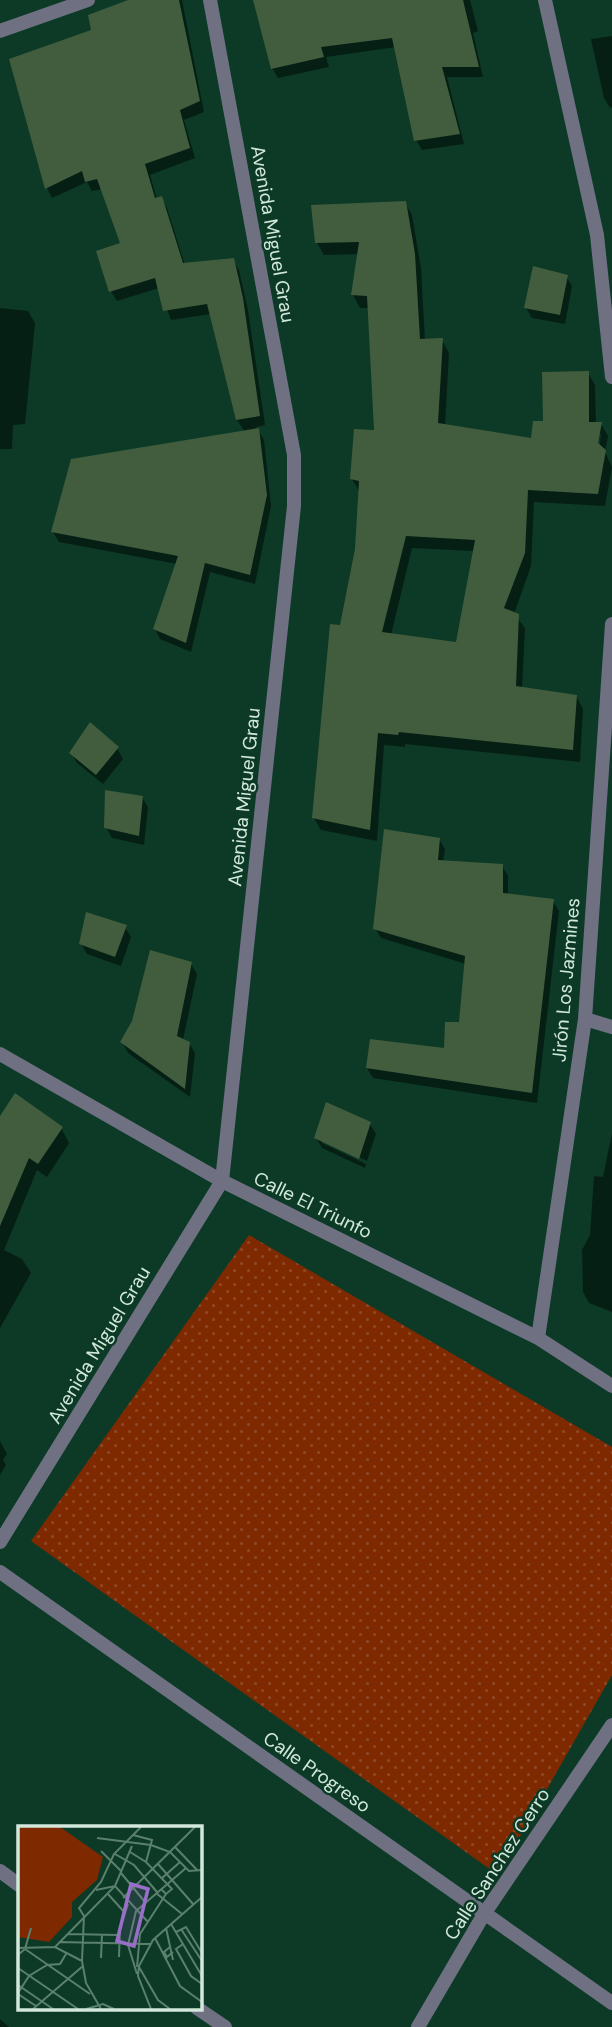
<svg xmlns="http://www.w3.org/2000/svg" width="612" height="2027" viewBox="0 0 612 2027" font-family="'DM Sans',sans-serif">
<defs>
<pattern id="park-dots" width="8" height="8" patternUnits="userSpaceOnUse" patternTransform="scale(1.75)"><rect width="8" height="8" fill="#7e2900"/><path d="M2 2h.1M6 6h.1" fill="none" stroke="#8f4825" stroke-width="1.8" stroke-linecap="round"/></pattern>
</defs>
<rect width="100%" height="100%" fill="#0c3a26"/>
<path fill="url(#park-dots)" d="M249 1235 612 1447V1675L498 1875 31 1541Z"/>
<path fill="#0007" fill-rule="evenodd" d="M133 0H182L204 112 184 120 195 158 150 175 157 199 161 198 167 208 185 265 233 260 239 270 248 310 265 425 256 427 264 440 271 506 255 584 210 572 191 652 160 639 155 629 177 564 59 542 53 532 245 432 237 420 211 314 171 320 159 288 117 301 111 291 122 244 102 189 92 191 87 182 52 198 47 188 93 31Z
M255 0H470L478 31 473 33 483 77H447L464 144 422 150 416 140 396 47 326 57 329 67 278 78 272 68Z
M612 36V107L610 108 604 98 591 39Z
M405 203 412 215 421 268 425 341 442 340 449 353 445 426 533 440 588 373 595 385 596 424H601L608 436 605 452 612 467 605 506 534 502 531 566 514 614 525 628 522 689 576 696 583 709 580 762 405 744V747L384 745 377 841 321 830 314 818 356 550 359 491 352 479 376 432 369 308H360L353 295 359 254 324 255 317 243ZM598 434H601L599 452H595ZM412 548 474 551 457 644 391 635Z
M566 276 572 286 565 324 532 318 526 308Z
M0 308 28 311 35 323 25 424 13 425 12 449H0Z
M117 748 123 759 103 784 77 763 71 753Z
M142 797 148 807 144 845 112 838 106 827Z
M439 839 445 849 443 862 502 866 508 876V896L553 901 559 911 537 1103 373 1078 367 1068 446 1050 461 1024 466 964 381 938 375 928Z
M125 927 131 937 121 966 87 954 81 944Z
M191 964 197 974 183 1040 189 1043 195 1053 190 1097 128 1053 122 1042Z
M0 1119 61 1128 69 1143 47 1177 37 1170 4 1250 22 1259 31 1273 0 1328Z
M370 1124 376 1134 367 1161 322 1139V1143L366 1164 365 1168 322 1148 316 1138Z
M612 1133V1312L589 1303 583 1292 582 1250 590 1235 594 1176 603 1177Z
M0 1441 7 1454 3 1460 6 1465 0 1475Z
M0 2019 9 2027H0Z"/>
<path fill="#425d3d" fill-rule="evenodd" d="M128 0H179L200 101 180 110 190 148 145 164 155 198 162 196 183 263 234 258 243 298 260 416 236 420 207 304 163 311 155 278 109 292 96 251 120 243 97 179 85 182 82 171 45 189 9 59 91 30 88 15Z
M253 0H463L479 67H442L460 134 414 141 392 38 321 47 324 57 271 69Z
M406 201 415 254 420 339 443 338 438 423 531 438 533 421H543L542 372 589 371V422H602L598 443 606 450 598 494 528 490 525 553 504 608 519 614 516 686 577 695 573 750 399 732 398 735 378 733 370 830 312 818 330 624 340 625 355 549 359 481 350 479 354 429 374 430 367 296 351 295 359 242 315 243 311 205ZM406 536 475 540 456 642 382 632Z
M533 266 568 275 560 315 524 308Z
M259 428 267 495 250 575 205 563 186 643 153 629 178 556 51 532 71 459Z
M90 722 119 747 96 775 69 753Z
M105 790 143 796 139 836 104 828Z
M384 829 440 838 438 860 503 864V893L554 899 532 1093 366 1068 370 1039 444 1048 445 1022H459L465 956 373 929Z
M86 912 127 925 115 957 79 944Z
M150 950 192 962 177 1036 190 1042 185 1089 120 1042 132 1021Z
M15 1093 63 1127 38 1164 29 1158 0 1226V1116Z
M326 1102 371 1122 359 1159 314 1138Z"/>
<g fill="none" stroke-linecap="round" stroke-linejoin="round">
<path stroke="#6f7183" stroke-width="14" d="M545 0 597 235 612 377
M0 31 88 0
M585 1019 612 1027
M0 1054 222 1181 538 1338 612 1386
M538 1338 585 1019 612 624
M0 1542 222 1181 294 506V455L210 0
M0 1572 612 2003
M0 1871 19 1885
M197 2008 225 2027
M418 2027 484 1914 612 1725"/>
</g>
<g text-anchor="middle" dominant-baseline="central" stroke-width="5" stroke-linejoin="round" paint-order="stroke">
<g font-size="19" fill="#d1e8db" stroke="#0c3a26">
<text transform="translate(273 234) rotate(80)">Avenida Miguel Grau</text>
<text transform="translate(244 797) rotate(-84)">Avenida Miguel Grau</text>
<text transform="translate(566 980) rotate(-85)">Jirón Los Jazmines</text>
<text transform="translate(313 1205) rotate(26)">Calle El Triunfo</text>
<text transform="translate(99 1345) rotate(-59)">Avenida Miguel Grau</text>
<text transform="translate(317 1772) rotate(35)">Calle Progreso</text>
<text transform="translate(497 1864) rotate(-57)">Calle Sanchez Cerro</text>
</g>
</g>
<g transform="translate(18 1826)">
<rect width="184" height="184" fill="#0c3a26"/>
<path d="M0 1H42L85 31 79 54 54 76V91L31 116 0 111Z" fill="#7e2900"/>
<path fill="none" stroke="#5b806e" stroke-width="2" d="M115 9 134 14 128 36M79 12 133 19 152 26 171 45 184 44M157 21 180 45M83 25 103 45M112 26 128 36 154 63 148 68 143 63M97 28 116 39 139 66M140 38 175 78M103 47 127 76M143 53 162 36M78 64 97 60 130 96M138 67 164 88M90 68 107 87M105 72 177 1M153 98 184 150M148 102 155 134M163 103 184 135M158 106 168 101 184 127M50 108 100 109M137 112 162 160 184 176M41 116 133 118M165 118 158 123 173 150 184 158M37 121 97 60 114 20M152 121 146 126 149 131 155 126M0 122 37 121 64 135M7 123 72 168M0 129 7 123 13 102M101 131 102 102 110 78M83 132 84 108M119 141 122 108 148 68M121 141 140 174 152 183M0 142 60 183M119 148 110 119 118 85 168 42M0 159 35 183M0 167 11 150 29 139 42 138 48 128M0 168 18 180M15 183 65 140M68 183 85 178 96 183M83 183 68 157 64 135 66 90 61 82 83 56 96 28 123 1M133 183 120 150 121 140 135 114 184 71"/>
<path fill="#996ec9" fill-opacity="0.15" stroke="#996ec9" stroke-width="3.5" d="M113 58 130 63 116 120 99 115Z"/>
<rect width="184" height="184" fill="none" stroke="#d1e8db" stroke-width="3.5"/>
</g>
</svg>
